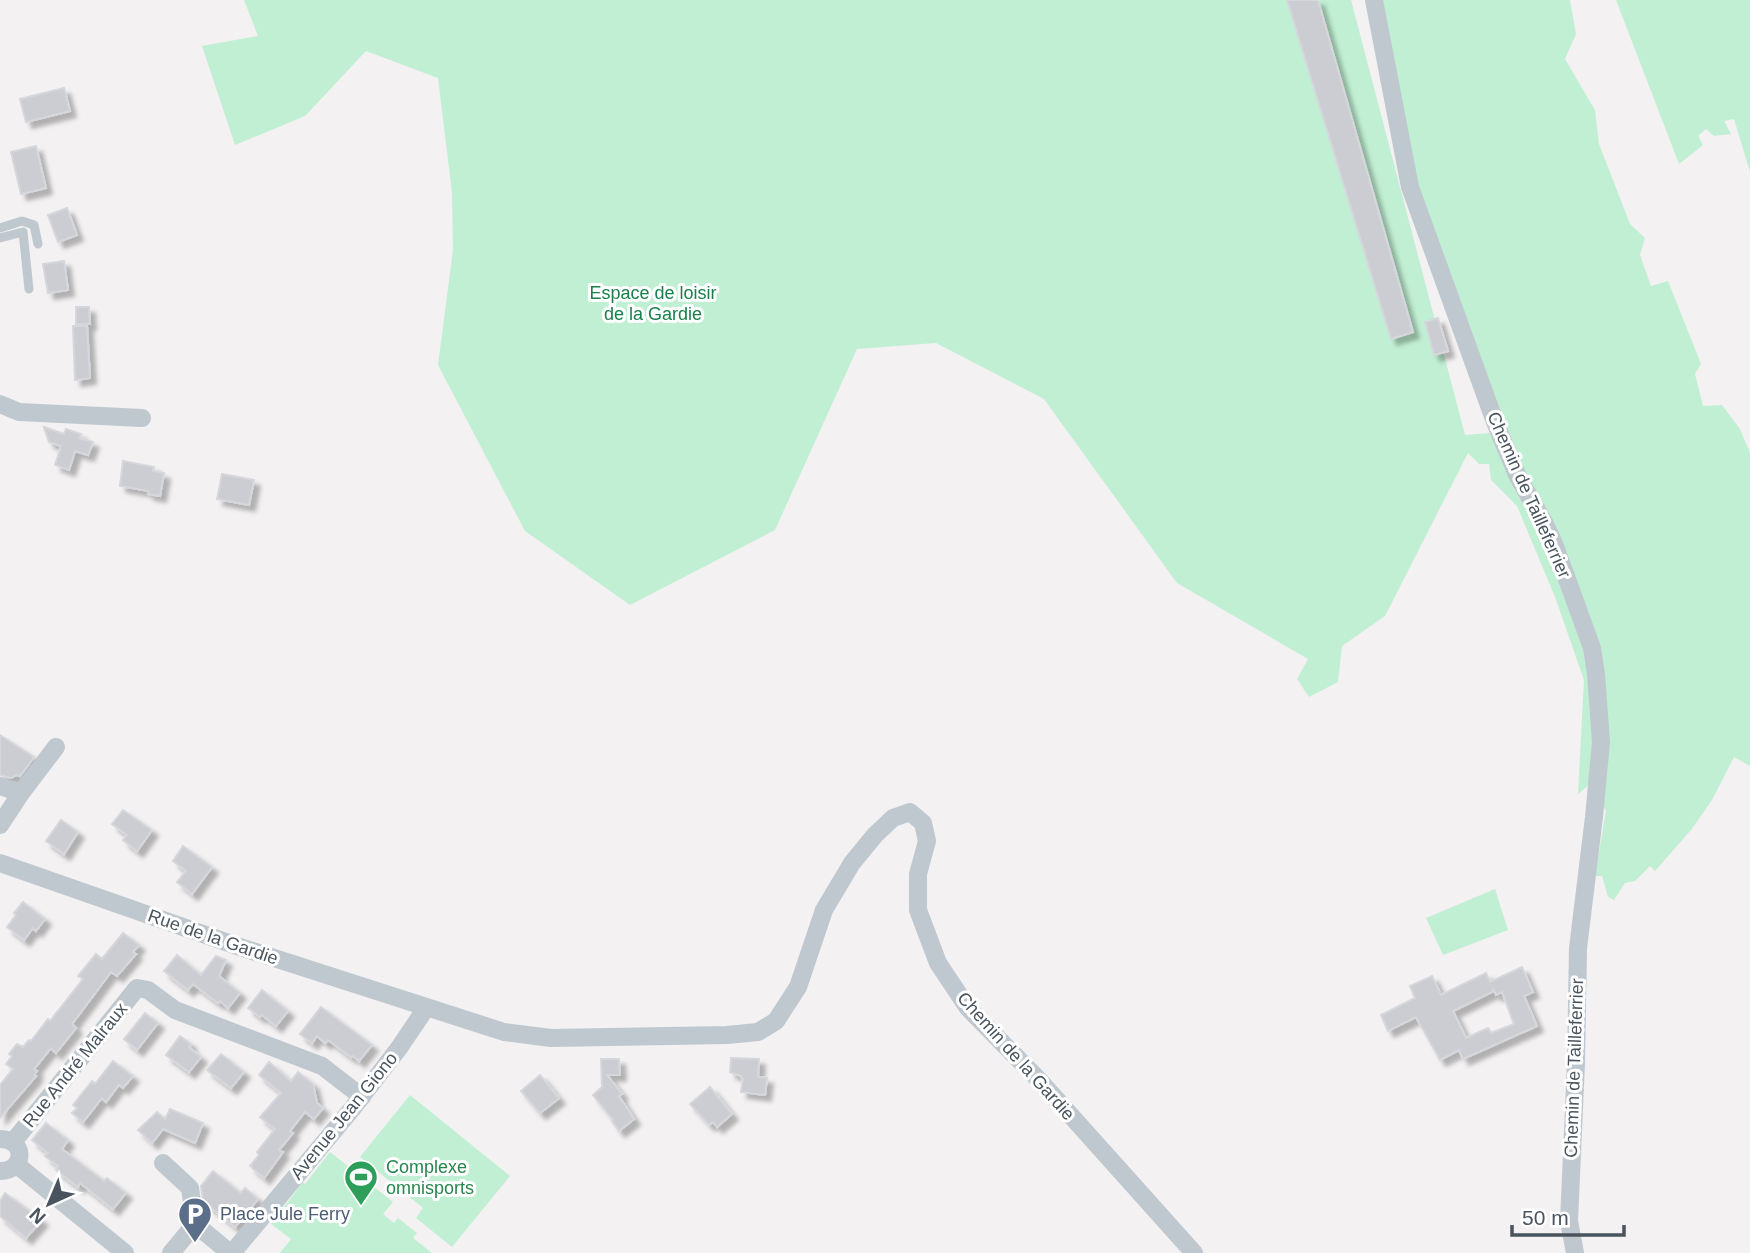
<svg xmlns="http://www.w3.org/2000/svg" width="1750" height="1253" viewBox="0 0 1750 1253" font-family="Helvetica,sans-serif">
<defs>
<filter id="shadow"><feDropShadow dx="6" dy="6" stdDeviation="2" flood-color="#0004"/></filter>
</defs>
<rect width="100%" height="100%" fill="#f3f1f1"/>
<path fill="#c1efd3" d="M244 0H1351L1465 435 1503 432 1416 188 1380 0H1570L1576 34 1565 59 1595 110 1599 144 1630 224 1645 238 1640 255 1651 286 1668 281 1701 364 1695 374 1703 406 1722 405 1740 429 1750 453V766L1734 757 1712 800 1691 830 1655 871 1650 866 1635 881 1625 883 1614 900 1608 897 1602 876H1595L1606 811 1590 784 1578 794 1584 680 1555 597 1517 506 1491 480 1489 464H1479L1468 453 1385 616 1342 646 1338 682 1309 697 1297 679 1308 659 1177 583 1044 399 936 343 857 349 775 530 630 605 525 531 438 365 453 250 452 193 438 78 366 51 305 116 235 145 202 46 258 36Z
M1616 0H1750V172L1734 119 1724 121 1731 134 1714 136 1706 129 1698 136 1703 145 1679 164Z
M1495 889 1508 930 1443 955 1426 918Z
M410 1095 510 1176 452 1247 416 1218 423 1208 360 1157Z
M330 1152 393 1202 383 1214 394 1223 398 1218 417 1233 413 1238 432 1253H280L291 1239 271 1224 303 1182 305 1184Z"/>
<path fill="#cbcdd3" stroke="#d5d7dc" stroke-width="2" fill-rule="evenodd" filter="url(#shadow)" d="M1287 0H1318L1413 332 1391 339Z
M64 88 70 111 26 122 20 99Z
M36 146 46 188 21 194 11 152Z
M67 208 77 235 58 242 48 215Z
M64 261 68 290 48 293 43 264Z
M76 307H89L90 324H76Z
M1438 318 1448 351 1434 355 1425 322Z
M73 326H87L90 378 75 380Z
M44 427 64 434 66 429 81 434 79 438 93 442 88 455 75 451 69 470 55 465 61 446 49 442Z
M123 461 154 467 153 471 164 473 160 496 148 494 149 491 120 486Z
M222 474 254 480 249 505 217 499Z
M0 735 34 757 20 776 16 775 11 778 0 775Z
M123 810 152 830 137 851 123 840 127 835 112 824Z
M61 820 78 832 64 854 46 841Z
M183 846 212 867 192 894 177 882 186 871 173 861Z
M23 902 45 919 36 931 33 928 24 940 7 927 16 915 14 913Z
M123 933 139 945 133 952 136 954 117 976 111 972 72 1024 76 1028 56 1053 51 1048 34 1069 37 1071 34 1075 36 1076 0 1118V1085L13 1069 6 1064 12 1056 9 1054 17 1044 23 1047 29 1040 31 1041 48 1019 50 1021 83 979 78 976 96 954 102 959Z
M177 955 201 975 216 956 226 960 219 976 240 993 228 1008 220 1001 218 1003 193 984 188 990 164 971Z
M1522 967 1533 992 1524 996 1537 1026 1463 1059 1459 1050 1440 1060 1416 1017 1388 1031 1381 1015 1415 998 1410 986 1432 976 1441 995 1486 973 1490 982ZM1493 988 1496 995 1502 992 1514 1024 1491 1033 1488 1028 1466 1038 1453 1011 1494 991Z
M262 990 288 1011 276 1026 262 1015 260 1017 248 1008Z
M321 1007 372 1045 359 1061 353 1056 351 1057 328 1040 325 1043 317 1036 312 1043 300 1034Z
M145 1013 158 1023 137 1050 124 1039Z
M180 1036 191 1044 189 1047 201 1057 189 1072 166 1055Z
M221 1054 244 1072 231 1088 207 1070Z
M731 1058 759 1059 758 1077 767 1078 765 1095 741 1092 743 1079 741 1078V1076L730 1072Z
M601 1059H619L620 1075H607L622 1094 619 1096 634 1119 619 1131 612 1121 613 1120 593 1095 602 1087Z
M113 1061 133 1076 123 1088 119 1085 106 1102 102 1098 83 1122 72 1113 77 1108 73 1105 92 1081 95 1084Z
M269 1062 291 1081 298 1072 313 1084 317 1103 323 1108 314 1119 305 1112 290 1131 293 1133 279 1150 283 1152 264 1178 250 1166 259 1155 257 1152 275 1129 260 1117 281 1093 259 1075Z
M540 1075 559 1098 540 1113 521 1091Z
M710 1087 732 1114 717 1127 713 1122 709 1125 690 1104Z
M170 1109 203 1123 195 1143 163 1129 152 1143 138 1130 157 1112 165 1119Z
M46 1123 68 1140 62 1149 104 1181 107 1178 126 1193 113 1209 80 1183 78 1187 56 1170 58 1166 45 1156 48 1153 32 1140Z
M213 1171 241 1193 245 1188 258 1199 235 1227 203 1201 201 1186Z
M5 1193 42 1220 26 1238 0 1216V1201Z"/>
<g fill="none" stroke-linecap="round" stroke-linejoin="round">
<path stroke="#bfc8cf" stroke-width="9" d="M0 228 22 221 34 225 38 244
M0 238 23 232 29 289"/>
<path stroke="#bfc8cf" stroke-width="18" d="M1374 0 1410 187 1495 422 1518 477 1545 524 1555 546 1592 648 1596 674 1601 742 1594 817 1578 948 1576 1063 1569 1221 1575 1253
M0 404 19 412 142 418
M0 786 21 793 0 825
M21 793 56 747
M0 863 243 948 504 1032 551 1038 727 1035 758 1032 776 1021 798 987 824 910 852 863 875 835 893 818 910 812 923 823 927 841 918 874V910L938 963 968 1008 1039 1080 1194 1253
M0 1139C26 1139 26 1171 0 1171
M13 1142 137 988 148 990 175 1010 322 1066 362 1097
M163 1163 190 1188 195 1224
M17 1165 125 1253
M171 1253 195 1224 230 1253
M232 1253 352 1109 399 1048 426 1008"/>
</g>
<defs>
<g id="stadium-pin" transform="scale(1.75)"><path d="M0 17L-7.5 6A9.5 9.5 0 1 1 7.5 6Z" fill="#2e9e5b" stroke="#fff"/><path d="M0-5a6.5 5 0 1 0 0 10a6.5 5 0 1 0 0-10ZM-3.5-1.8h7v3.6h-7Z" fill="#fff"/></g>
<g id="parking-pin" transform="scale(1.75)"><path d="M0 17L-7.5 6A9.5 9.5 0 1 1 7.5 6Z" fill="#5c6f8a" stroke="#fff"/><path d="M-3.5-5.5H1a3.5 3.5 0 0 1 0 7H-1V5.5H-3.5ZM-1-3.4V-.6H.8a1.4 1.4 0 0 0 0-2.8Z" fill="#fff"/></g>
</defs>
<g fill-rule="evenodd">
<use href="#stadium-pin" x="361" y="1177"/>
<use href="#parking-pin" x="195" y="1214"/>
</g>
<g text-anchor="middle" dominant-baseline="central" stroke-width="6" stroke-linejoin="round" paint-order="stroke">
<g font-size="18" fill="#19804c" stroke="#fff">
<text x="653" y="293">Espace de loisir<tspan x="653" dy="21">de la Gardie</tspan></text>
</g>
<g font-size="18" fill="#49545e" stroke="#fff">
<text transform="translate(1529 495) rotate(66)">Chemin de Tailleferrier</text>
<text transform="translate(213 937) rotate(19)">Rue de la Gardie</text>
<text transform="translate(1016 1056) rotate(48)">Chemin de la Gardie</text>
<text transform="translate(75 1065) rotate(-51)">Rue André Malraux</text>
<text transform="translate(1574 1068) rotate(-88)">Chemin de Tailleferrier</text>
<text transform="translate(344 1116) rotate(-51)">Avenue Jean Giono</text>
</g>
<g font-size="18" fill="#27864d" stroke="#fff" text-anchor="start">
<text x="386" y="1167">Complexe<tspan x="386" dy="21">omnisports</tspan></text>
</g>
<g font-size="18" fill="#4e5e75" stroke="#fff" text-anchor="start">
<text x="220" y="1214">Place Jule Ferry</text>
</g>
</g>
<g transform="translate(49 1204) rotate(224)" stroke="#ffffff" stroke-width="5" paint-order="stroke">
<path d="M0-5L12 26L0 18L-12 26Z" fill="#49545e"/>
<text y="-10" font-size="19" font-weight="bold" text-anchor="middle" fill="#49545e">N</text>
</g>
<path d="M1512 1225v10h112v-10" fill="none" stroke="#49545e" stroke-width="3.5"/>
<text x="1522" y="1225" font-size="21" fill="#49545e" stroke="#ffffff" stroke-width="5" paint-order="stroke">50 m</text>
</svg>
